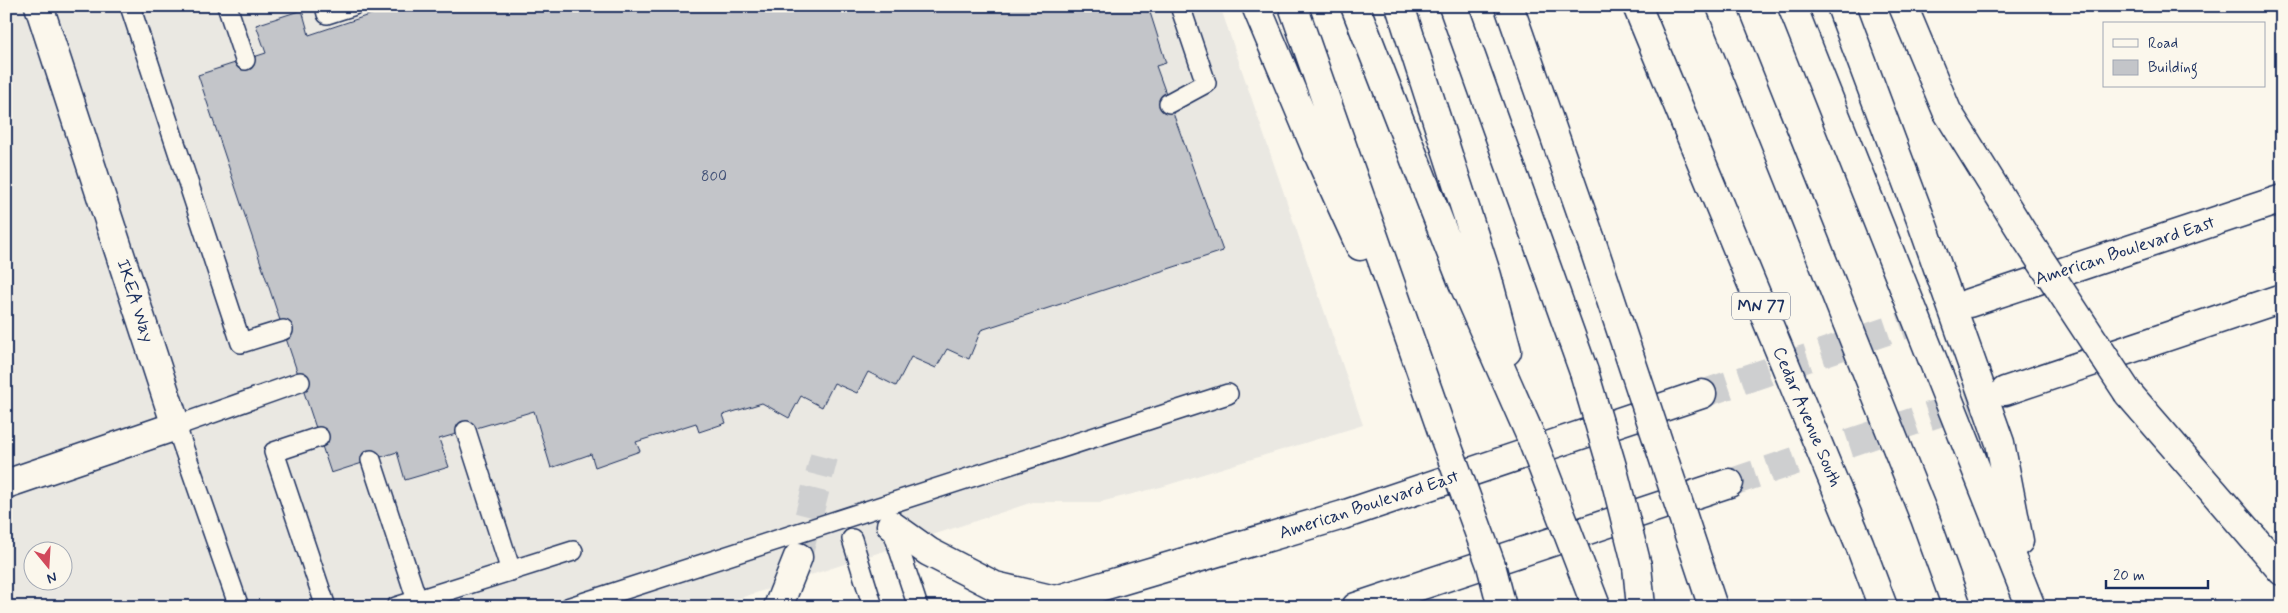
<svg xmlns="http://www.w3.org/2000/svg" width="2288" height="613" viewBox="0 0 2288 613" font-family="Mynerve,sans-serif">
<rect width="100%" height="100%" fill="#fbf7ec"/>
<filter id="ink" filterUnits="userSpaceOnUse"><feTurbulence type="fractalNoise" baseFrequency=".02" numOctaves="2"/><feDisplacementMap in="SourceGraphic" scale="10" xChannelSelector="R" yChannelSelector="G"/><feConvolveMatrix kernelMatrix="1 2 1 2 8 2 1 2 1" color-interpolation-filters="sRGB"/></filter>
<g filter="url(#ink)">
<path fill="#eae8e2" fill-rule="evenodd" d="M6 6H1220L1363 425 1161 487 1100 502H1033L713 607H6ZM32 550H62V580H32Z"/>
<path fill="#c3c5c9" stroke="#1b2f5e" d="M376 6H1148L1166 63 1156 66 1223 251 981 330 969 359 947 349 936 368 911 357 896 386 868 372 857 393 834 383 822 407 801 396 789 418 762 403 723 415 726 423 699 432 696 423 636 442 640 451 595 467 591 454 551 468 534 411 439 439 449 467 405 480 397 452 331 473 198 75 266 53 256 25 302 10 309 35 378 12Z"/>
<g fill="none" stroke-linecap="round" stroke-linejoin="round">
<path stroke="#cecfd0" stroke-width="28" stroke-dasharray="28 14" stroke-linecap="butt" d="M1702 394 1969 303
M1729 483 2005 391
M798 557 824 457"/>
<g stroke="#1b2f5e" stroke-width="22">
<path id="service" d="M130 6 241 343 283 330
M227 6 245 60
M325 6 327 14 352 6
M1169 103 1206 83 1180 6
M466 431 511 571
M319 437 274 452 326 607
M371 460 417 600
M891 525 918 607
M852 539 873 607
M239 607 176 426 300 382
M396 607 573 551
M570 607 1228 394"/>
</g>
<g stroke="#1b2f5e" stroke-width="31">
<path id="minor" d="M6 484 176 426 39 6"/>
</g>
<g stroke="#1b2f5e" stroke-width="31">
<path id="secondary" d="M1969 303 2282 199
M2005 391 2282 298
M891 525 929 552 995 586 1055 600
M778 607 798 557
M1032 607 1343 515 1702 394
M1356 607 1729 483"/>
</g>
<g stroke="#1b2f5e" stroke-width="31">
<path id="motorway" d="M1256 6 1319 156 1360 246
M1293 6 1442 431
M1355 6 1463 283 1531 437
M1400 6 1487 276 1507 351
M1453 6 1584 372
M1509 6 1591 240
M1637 6 1859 543 1883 607
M1721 6 1925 518 1957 607
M1792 6 2031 607
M1841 6 1921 220 2000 443 2019 541
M1903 6 1947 111 2024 235
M2128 393 2282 571
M1637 566 1641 607"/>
</g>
<use href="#service" stroke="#fbf7ec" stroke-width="19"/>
<use href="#minor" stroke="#fbf7ec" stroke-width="28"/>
<use href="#secondary" stroke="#fbf7ec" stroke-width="28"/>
<use href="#motorway" stroke="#fbf7ec" stroke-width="28"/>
<g stroke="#1b2f5e" stroke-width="31" stroke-linecap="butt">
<path id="motorway-bridge" d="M2024 235 2128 393
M1591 240 1713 607
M1584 372 1613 470 1637 566
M1442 431 1491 565 1502 607
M1531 437 1596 606"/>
</g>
<use href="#motorway-bridge" stroke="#fbf7ec" stroke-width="28"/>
</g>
</g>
<g text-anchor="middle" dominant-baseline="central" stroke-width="5" stroke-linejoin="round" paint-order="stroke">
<g font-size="15" fill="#455479">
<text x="714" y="177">800</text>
</g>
<rect fill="#fbf7ec" stroke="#5e6b89" stroke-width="1" x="1732" y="292.5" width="58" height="27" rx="4"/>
<g font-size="16" font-weight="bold" fill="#1b2f5e">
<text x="1761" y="306">MN 77</text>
</g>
<g font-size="18" fill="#1b2f5e" stroke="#fbf7ec">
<text transform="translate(2125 251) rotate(-18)">American Boulevard East</text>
<text transform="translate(135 301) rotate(72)">IKEA Way</text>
<text transform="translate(1807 417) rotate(67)">Cedar Avenue South</text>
<text transform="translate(1369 505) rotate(-18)">American Boulevard East</text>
</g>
</g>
<rect width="2288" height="613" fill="none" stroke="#fbf7ec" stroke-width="25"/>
<rect x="12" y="12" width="2263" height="588" fill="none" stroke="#1b2f5e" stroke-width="2" filter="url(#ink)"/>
<rect x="2103" y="22" width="162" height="65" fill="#fbf7ec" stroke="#a1a7b3"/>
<rect x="2113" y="39" width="25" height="8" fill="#fbf7ec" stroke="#a1a7b3"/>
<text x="2148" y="48" font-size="15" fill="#1b2f5e">Road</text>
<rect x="2113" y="60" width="25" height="15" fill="#c3c5c9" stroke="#a1a7b3"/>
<text x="2148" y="72" font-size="15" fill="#1b2f5e">Building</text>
<g transform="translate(48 566) rotate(162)"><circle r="24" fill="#fbf7ec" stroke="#a1a7b3"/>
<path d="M0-4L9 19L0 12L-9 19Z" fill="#d1495b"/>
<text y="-8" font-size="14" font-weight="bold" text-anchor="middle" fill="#1b2f5e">N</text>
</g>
<path d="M2106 580v8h102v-8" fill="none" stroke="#1b2f5e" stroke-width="2.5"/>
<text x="2113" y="580" font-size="15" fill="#1b2f5e" stroke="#fbf7ec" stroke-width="4" paint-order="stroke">20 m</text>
</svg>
